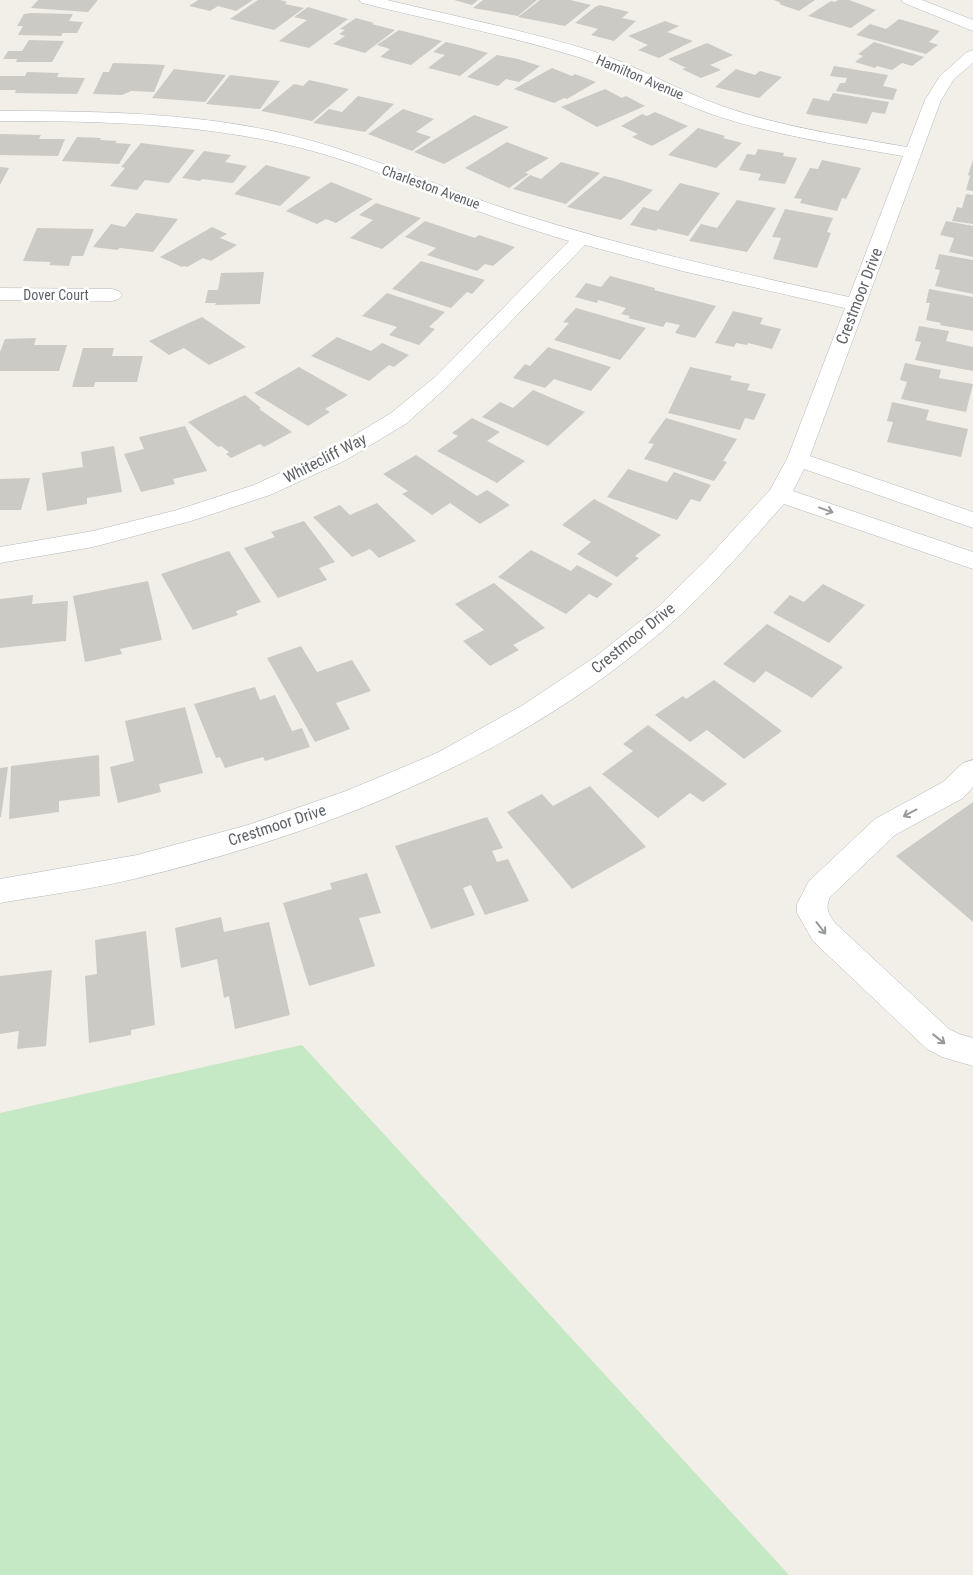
<svg xmlns="http://www.w3.org/2000/svg" width="973" height="1575" viewBox="0 0 973 1575" font-family="'Roboto Condensed',sans-serif">
<rect width="100%" height="100%" fill="#f1efe8"/>
<path fill="#c5e8c5" d="M302 1045 789 1575H0V1113Z"/>
<path fill="#cccac5" d="M38 0H98L88 12 31 8Z
M198 0H253L236 11 218 6 210 11 189 6Z
M258 0H280L287 2 285 4 304 8 274 30 230 19Z
M454 0H478L472 5Z
M483 0H537L518 16 473 8Z
M540 0H570L591 5 565 26 518 17Z
M774 0H815L799 11 779 4 781 3Z
M838 0H849L876 10 851 28 808 16 831 1 835 2Z
M600 5 629 12 622 18 636 21 614 41 591 35 598 29 575 23 595 7Z
M308 7 348 19 309 48 279 41 307 20 294 17Z
M31 13 73 14 69 21 83 22 77 33H63L61 36 18 35 23 26H17L24 14Z
M356 18 374 23 372 24 395 30 365 53 333 44 345 36 339 34 345 30 340 29Z
M899 19 940 31 929 42 938 45 926 54 856 35 870 24 886 29Z
M665 21 679 26 667 32 693 41 659 58 638 50 648 45 628 36Z
M399 30 442 41 411 65 380 57 390 49 377 45Z
M29 40 64 41 52 62H16L17 59H3L8 51H22Z
M446 42 467 47 488 53 460 76 428 68 445 55 433 52Z
M874 42 924 57 912 66 902 63 892 70 877 66 875 68 855 62 863 56 858 54Z
M707 43 733 55 710 65 721 70 701 78 682 69 686 68 668 59Z
M497 55 518 59 540 66 519 82 506 79 498 86 467 77Z
M113 63 145 64 165 65 154 92 131 91 122 95 93 94 103 72H109Z
M834 66 888 75 883 86 897 89 893 100 836 91 840 83H845L847 78 830 76Z
M552 68 572 76 575 74 596 82 567 99 564 98 554 103 514 89Z
M174 69 226 75 205 102 152 98Z
M736 69 755 75 760 71 782 77 759 98 715 87Z
M27 72 59 73 57 77 85 78 77 94 15 93 16 90H0V76H25Z
M230 75 280 81 260 109 206 104Z
M309 80 349 89 312 121 261 111 294 84 303 86Z
M605 89 622 98 626 96 645 106 597 127 561 107Z
M833 93 889 102 885 114 872 112 867 124 806 114 813 98 829 101Z
M358 96 394 104 365 132 313 123 329 109 342 112Z
M403 109 434 119 416 132 431 137 412 151 368 134Z
M655 112 688 126 652 146 632 137 638 134 621 126 642 114 647 116Z
M474 115 509 127 444 164 414 152Z
M698 128 725 136 723 138 742 143 716 168 668 155Z
M0 134 41 135 39 139H65L58 156 0 155Z
M77 137 101 138 100 140 117 141 115 143 131 144 119 164 62 161Z
M507 142 549 158 525 173 529 174 509 188 465 168Z
M141 143 195 150 169 183 145 180 137 190 110 186 125 168 121 167Z
M758 149 784 153 783 156 797 158 785 184 758 180 761 174 739 170 747 154 755 155Z
M204 151 231 155 225 162 247 166 233 183 202 179 200 181 182 178Z
M822 160 861 168 846 199 842 198 837 211 800 203 802 199 794 198 810 168 818 169Z
M973 160V191L966 190 970 176 968 175Z
M561 162 600 173 566 204 513 189 530 175 541 179Z
M266 165 311 177 280 206 234 194Z
M0 167 9 168 0 185Z
M604 176 617 179 653 190 621 220 567 207Z
M331 182 373 199 336 223 326 219 317 224 286 211Z
M680 183 720 193 688 236 658 229 656 231 630 225 643 207 658 211Z
M966 194 973 195V224L952 221 957 207 962 208Z
M737 200 776 208 747 252 689 241 701 224 717 228Z
M376 203 421 218 382 249 350 238 373 220 359 215Z
M785 209 833 218 827 232 831 233 817 268 773 259 781 238 772 237Z
M136 213 178 219 153 252 120 248 117 250 93 247 111 224 125 227Z
M425 221 475 238 479 235 515 247 493 266 485 264 477 271 427 255 436 248 405 237Z
M946 221 973 226V257L949 252 954 238 940 235Z
M212 227 227 234 220 238 237 245 211 261 203 258 187 267 184 266 182 267 160 257Z
M37 228 94 229 83 256H72L69 266 49 265 51 262 23 261Z
M939 254 973 260V294L935 286 940 270 935 269Z
M421 261 485 280 472 294 467 292 451 308 392 289Z
M264 272 260 304 215 305 216 303H205L208 290H218L221 273Z
M610 276 655 288 654 290 716 306 695 338 675 333 680 325 666 322 663 327 628 318 630 316 621 314 626 308 598 300 597 303 575 297 586 283 601 287Z
M929 289 973 297V331L940 325 941 323 926 320 930 303H926Z
M387 293 445 312 429 327 435 329 419 345 389 335 397 327 362 316Z
M576 308 646 328 620 360 554 340 569 323 563 322Z
M733 311 763 318 760 324 781 329 772 349 748 343 747 345 736 343 734 347 715 343Z
M202 317 246 347 209 365 184 348 169 355 149 341Z
M919 326 949 331 946 341 973 347V371L915 360 921 342 915 341Z
M337 337 371 351 382 343 409 355 394 367 389 365 369 381 311 356Z
M36 338 34 345H67L59 371H0V352L5 339Z
M548 347 611 367 591 391 554 379 545 388 513 378 525 364 530 366Z
M83 348H114L112 356H143L137 382H95L94 387H72Z
M905 363 941 370 939 378 973 384 966 412 901 399 907 382 900 380Z
M299 367 348 395 325 409 330 412 308 426 254 393Z
M690 367 732 376 730 380 750 384 747 390 766 394 754 420 745 418 740 430 668 413Z
M533 390 585 412 548 446 482 417 500 402 513 408Z
M245 395 261 408 259 409 292 432 264 447 260 444 231 458 226 454 229 452 221 446 218 447 188 422Z
M892 402 929 410 926 420 968 429 961 457 887 442 893 422 887 421Z
M472 418 500 432 487 441 525 461 497 483 437 451 458 436 452 433Z
M666 418 737 439 723 461 727 462 714 481 644 459 654 444 648 443Z
M185 426 207 471 173 479 175 484 141 492 124 454 144 449 139 437Z
M114 446 122 492 87 498V504L47 511 42 473 83 467 81 452Z
M416 455 477 496 487 490 510 505 480 524 450 503 432 515 402 494 408 491 383 474Z
M628 469 667 482 674 472 711 485 700 502 691 499 677 520 607 497Z
M30 478 21 510H0V479Z
M594 499 661 535 635 556 639 558 617 577 577 554 591 542 562 525Z
M377 503 416 541 379 558 370 549 352 557 313 517 340 505 350 515Z
M304 521 335 562 319 568 327 580 278 598 244 548 275 537 271 532Z
M531 550 571 571 577 565 613 584 597 598 589 594 566 614 498 577Z
M229 551 261 602 236 611 238 615 193 630 161 574Z
M148 581 162 640 120 649 122 654 85 662 73 596Z
M494 583 545 628 513 645 519 650 490 666 463 641 484 630 455 604Z
M823 584 865 605 829 643 773 613 790 595 804 602Z
M33 595 32 604 68 601 66 641 0 648V599Z
M767 624 843 667 812 698 766 671 754 683 723 664Z
M301 646 317 672 352 660 371 691 336 703 350 729 315 742 267 658Z
M714 680 782 731 744 759 707 730 690 742 655 715 683 696 686 699Z
M255 687 260 700 275 695 292 731 302 728 310 747 265 761 263 757 225 768 220 757 216 758 194 704Z
M185 707 203 773 159 784 161 792 118 803 110 767 134 761 125 721Z
M648 725 727 784 703 802 690 793 658 818 602 774 633 751 623 744Z
M99 755 100 796 59 801V812L9 819 11 766Z
M8 767 1 817H0V768Z
M590 786 646 847 572 889 507 812 542 794 553 806Z
M973 802V922L896 856Z
M487 817 503 848 492 851 497 862 508 859 529 901 485 915 471 885 463 888 475 915 431 929 395 846Z
M367 873 381 913 359 918 375 966 309 986 283 903 332 889 330 883Z
M221 917 224 932 269 922 290 1015 235 1029 229 996 224 998 217 959 181 968 175 928Z
M146 931 155 1025 131 1030V1035L89 1043 85 976 97 974 95 940Z
M52 970 46 1046 17 1049 19 1031 0 1034V976Z"/>
<g fill="none" stroke-linecap="round" stroke-linejoin="round">
<g stroke="#b5b8bc" stroke-width="1">
<path id="minor" d="M359 0H387C454 16 522 30 589 50 635 64 676 90 722 106 781 127 845 136 907 147L925 100 940 76 967 52 973 50V63L954 79 941 100 810 456 973 512V528L804 469 793 491 973 552V569L784 504C749 543 715 584 676 619 526 754 332 831 138 878 93 889 46 895 0 903V879L137 855 248 825 346 791 437 753 523 705 595 657 658 607 706 560 770 490 787 459 845 308 682 271 585 245 449 385 407 423 346 460 270 495 191 521 93 547 0 563V547L93 531 177 510 254 485 330 450 391 413 435 377 569 241C530 229 492 217 454 202 402 182 351 160 297 147 200 123 99 121 0 121V111C88 111 176 112 263 129 353 147 434 186 521 214 629 248 739 273 849 297L903 156C839 145 773 135 711 114 665 98 624 72 578 57 507 35 434 21 362 3Z
M901 0H922L973 20V31L904 3Z
M0 288 112 289 119 291 122 295 119 299 112 301 0 300Z
M973 760V787L963 798 895 835 830 897C825 908 828 913 835 923L949 1029 959 1034 973 1038V1066L942 1057 927 1049 813 941 797 913V904L809 881 875 819 943 782 963 763Z"/>
</g>
<use href="#minor" fill="#fff" fill-rule="evenodd"/>
</g>
<defs><path id="oneway-shaft" d="M-6 0H5M1.5-3L5.5 0L1.5 3" fill="none" stroke-width="1.6" stroke-linecap="round" stroke-linejoin="round" transform="scale(1.25)"/></defs>
<g stroke="#979a9d">
<use href="#oneway-shaft" transform="translate(826 510) rotate(20)"/>
<use href="#oneway-shaft" transform="translate(910 813) rotate(152)"/>
<use href="#oneway-shaft" transform="translate(821 928) rotate(52)"/>
<use href="#oneway-shaft" transform="translate(939 1039) rotate(38)"/>
</g>
<g text-anchor="middle" dominant-baseline="central" stroke-width="5" stroke-linejoin="round" paint-order="stroke">
<g font-size="14" fill="#5f6368" stroke="#fff">
<text transform="translate(640 77) rotate(23)">Hamilton Avenue</text>
<text transform="translate(431 187) rotate(20)">Charleston Avenue</text>
<text x="56" y="295">Dover Court</text>
</g>
<g font-size="16" fill="#5f6368" stroke="#fff">
<text transform="translate(859 296) rotate(-69)">Crestmoor Drive</text>
<text transform="translate(325 458) rotate(-27)">Whitecliff Way</text>
<text transform="translate(633 638) rotate(-39)">Crestmoor Drive</text>
<text transform="translate(277 825) rotate(-18)">Crestmoor Drive</text>
</g>
</g>
</svg>
